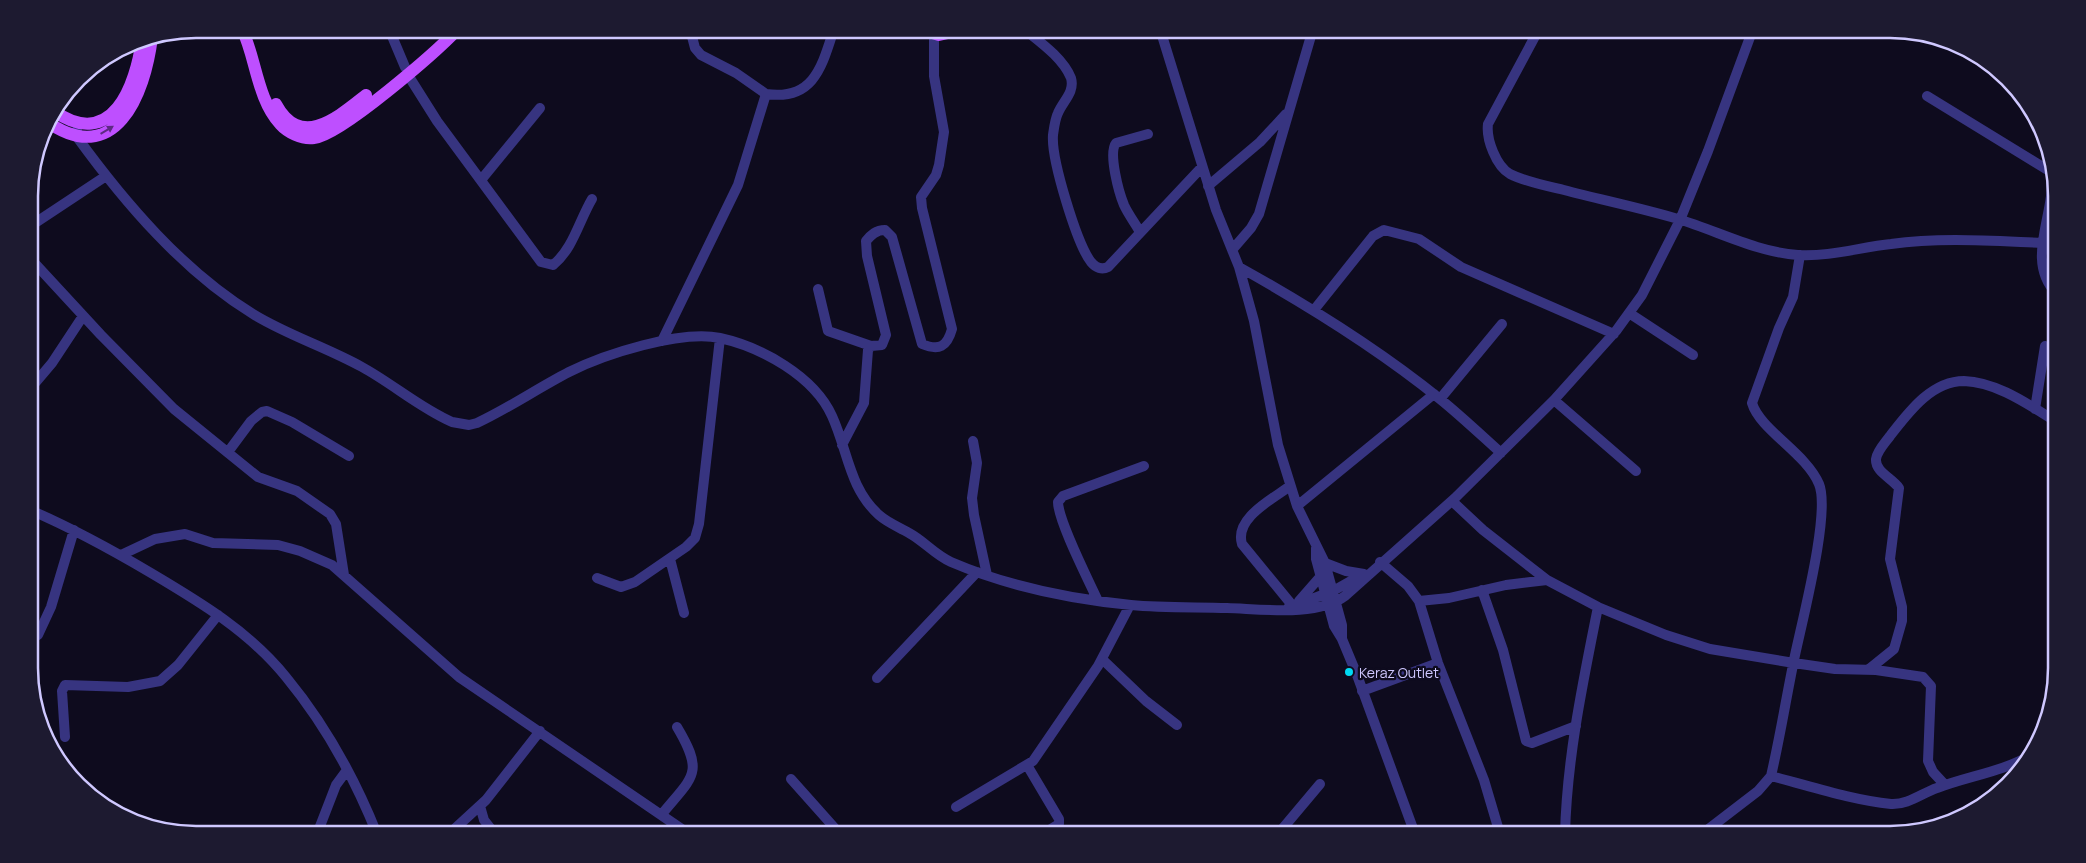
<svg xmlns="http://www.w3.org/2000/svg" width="2086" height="863" viewBox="0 0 2086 863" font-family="Manrope,sans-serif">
<rect width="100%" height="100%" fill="#0e0b1e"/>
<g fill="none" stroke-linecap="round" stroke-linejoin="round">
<path stroke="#373480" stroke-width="10" d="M389 29 405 67
M690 29 695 48 701 55 736 73 766 94
M1024 29C1040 42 1063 58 1071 78 1075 92 1063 101 1058 113 1055 119 1054 128 1053 135 1051 159 1077 244 1091 262 1096 268 1102 270 1108 267L1202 167
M1160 29 1216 210 1239 267 1254 321 1278 445 1297 506 1325 563 1342 625V639
M1539 29 1488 124C1486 139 1496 166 1510 174 1526 182 1547 186 1564 190 1602 200 1641 208 1678 219 1718 231 1756 252 1798 255 1829 257 1861 247 1891 244 1941 237 1993 241 2043 243
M408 75 437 121 541 262 553 265C573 249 579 221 592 199
M1927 96 2051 172
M77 130V137C125 203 183 271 253 314 287 335 326 347 362 367 393 384 420 408 452 422L469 425 477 423C509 408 538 388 569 372 605 354 680 330 720 338 761 347 814 376 832 416 848 451 849 488 879 515 888 523 899 527 909 533 924 541 935 555 951 562 1007 586 1070 599 1131 605 1163 608 1195 607 1227 608 1261 609 1317 617 1345 596L1455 498 1554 400 1616 331 1642 295 1680 220 1708 151 1753 29
M2049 158C2050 171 2053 183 2051 196 2047 229 2030 266 2056 293
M481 180 540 108
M1208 186 1260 142 1286 114
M29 227 106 176
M1140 232C1135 223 1128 214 1124 205 1119 193 1108 153 1116 143L1148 134
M1232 250 1251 228 1259 214 1313 29
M29 257 101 335 174 409 258 477 297 491 330 514 336 524 344 575
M1239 267C1309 306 1378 349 1440 399 1461 416 1481 435 1501 453
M818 289 828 331 871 346
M1314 310 1373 236 1384 230 1419 239 1461 267 1614 334
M1629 313 1693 355
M662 341 738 185 766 94C814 101 822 66 834 29
M30 389 52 363 83 316
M1440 399 1502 324
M1554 400 1636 471
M2035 409 2045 346
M973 441 977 463 972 498 974 515 987 575
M842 445 864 403 868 350 871 346 882 345 886 335 867 256 866 241C871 235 876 230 885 230L892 237 922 344C939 351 947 347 952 329L922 208 921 197 936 175 939 165 944 132 934 76V34
M228 452 251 421 262 412 267 411 292 422 349 456
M1290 486C1273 499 1234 518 1242 544L1292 605
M1452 501 1483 530 1547 580 1598 607 1666 635 1710 649 1794 663 1835 669 1876 670 1923 677 1931 686 1928 761 1933 772 1945 785
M1297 506 1434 394
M30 510C72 528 112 550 151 573 200 602 250 632 286 677 324 723 355 779 377 834
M1316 548V559L1334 626 1342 639 1357 675 1415 834
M121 555 155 539 185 534 213 543 278 545 300 551 332 565 459 677 689 834
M670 559 684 613
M1380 562 1408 586 1419 601 1438 663 1484 780 1500 834
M1325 563 1346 571 1364 574
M597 578 621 587 635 582 686 547 695 538 699 524 720 338
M1482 590 1503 650 1526 741 1532 743 1576 726
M1098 601C1089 581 1058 521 1058 502L1063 496 1144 466
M1299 601 1320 577
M1419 601 1449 598 1506 585 1547 580
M1288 608 1333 591 1363 574
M38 635 51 607 74 530
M1102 659 1146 701 1177 725
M1868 670 1894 649 1902 621V607L1890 559 1899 488C1892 478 1875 472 1876 459 1877 451 1885 443 1890 436 1908 413 1931 381 1964 381 1997 382 2029 405 2057 422
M877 678 977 572
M1362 691 1438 663
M65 737 62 691 65 685 128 687 160 681 178 665 218 615
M1027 765 1059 819V824L1043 834
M1771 776C1810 786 1851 800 1891 804 1908 805 1922 793 1937 788 1968 776 2002 772 2031 755
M791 779 840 834
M480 806 484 820 495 834
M956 807 1033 761 1098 666 1130 605
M662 814C693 776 705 774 677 727
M317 834 336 785 347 770
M449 834 486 800 540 731
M1278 834 1320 784
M1565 834C1567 757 1583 682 1598 607
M1702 834 1758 791 1771 776C1780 737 1786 699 1794 660 1801 625 1831 513 1819 484 1806 453 1760 430 1752 403L1779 328 1793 297 1800 255"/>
<path stroke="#be4fff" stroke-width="12" d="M242 29C256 58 257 99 280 124 287 132 302 140 314 138 341 135 436 52 458 29
M920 29 939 35 966 29
M276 104C301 150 338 117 366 95
M54 111C112 152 136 85 142 39
M46 121C115 170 145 95 152 37"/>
</g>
<defs><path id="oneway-solid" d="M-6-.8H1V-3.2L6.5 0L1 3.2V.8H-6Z" transform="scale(1.25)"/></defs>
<use fill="#5d2a83" href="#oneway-solid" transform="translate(107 130) rotate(-31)"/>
<circle fill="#00daf3" stroke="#0e0b1e" stroke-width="2" cx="1349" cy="672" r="5"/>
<g text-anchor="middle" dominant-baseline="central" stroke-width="4.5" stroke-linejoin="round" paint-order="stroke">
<g font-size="14" fill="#cfc8ff" stroke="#0e0b1e" text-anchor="start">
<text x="1359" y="672">Keraz Outlet</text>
</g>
</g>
<path d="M0 0H2086V863H0ZM196 38H1890A158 158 0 0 1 2048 196V668A158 158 0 0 1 1890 826H196A158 158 0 0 1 38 668V196A158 158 0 0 1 196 38Z" fill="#1d1a30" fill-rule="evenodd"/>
<path fill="none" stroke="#cfc8ff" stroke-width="2.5" d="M196 38H1890A158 158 0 0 1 2048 196V668A158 158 0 0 1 1890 826H196A158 158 0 0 1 38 668V196A158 158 0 0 1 196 38Z"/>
</svg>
